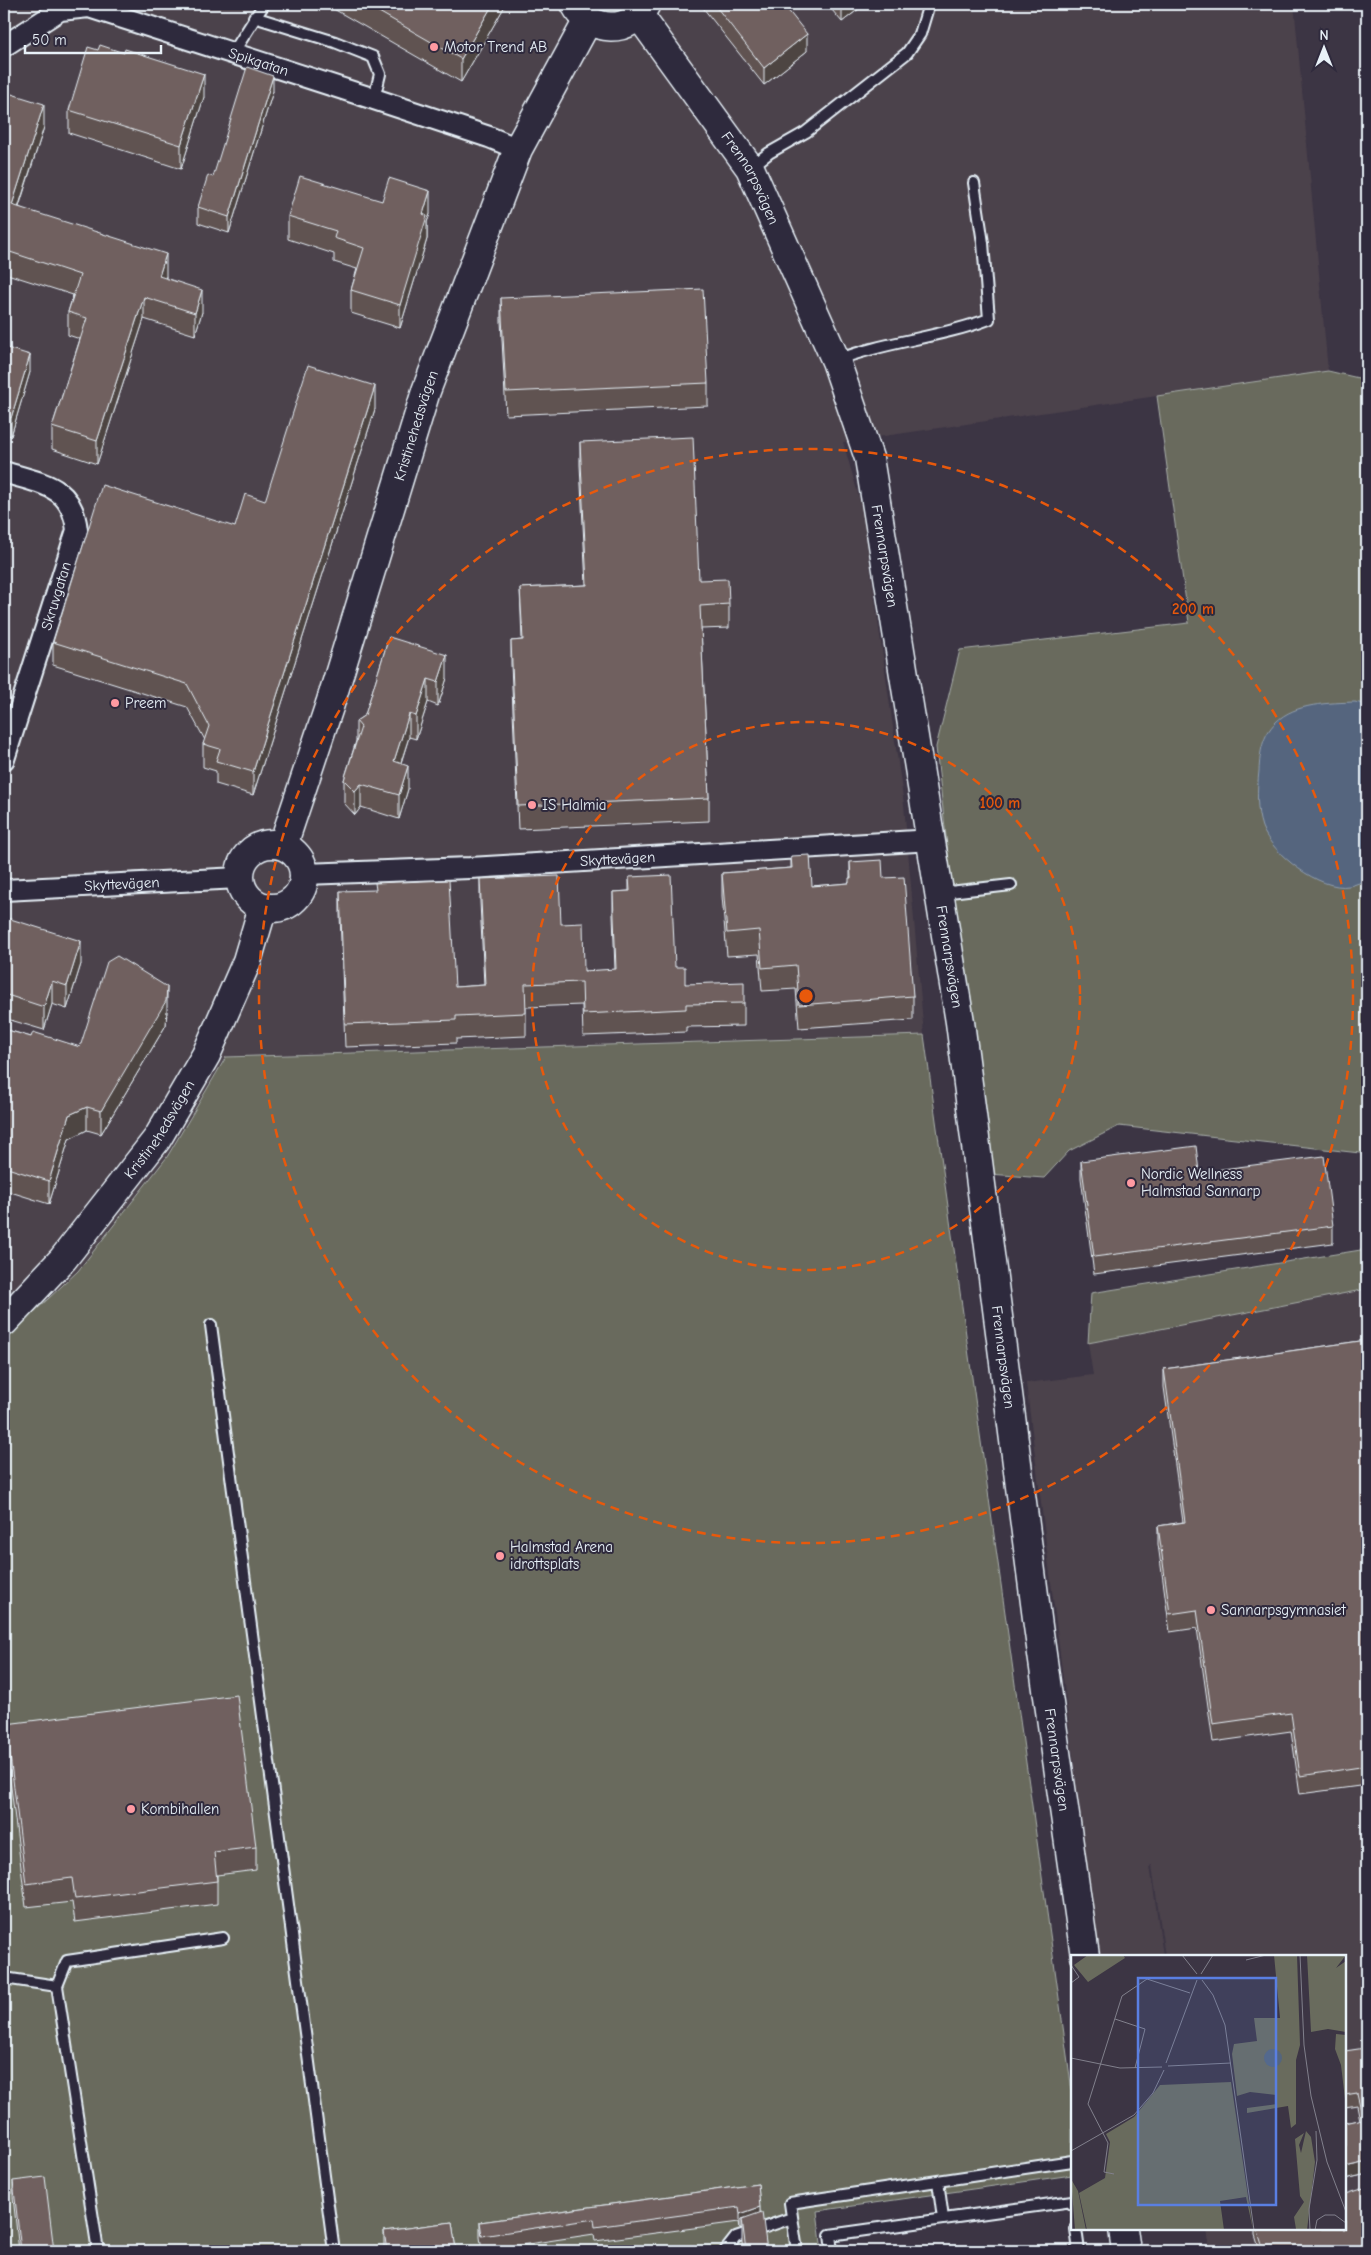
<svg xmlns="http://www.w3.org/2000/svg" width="1371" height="2255" viewBox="0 0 1371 2255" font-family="'Comic Neue',sans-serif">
<rect width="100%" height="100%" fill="#3c3544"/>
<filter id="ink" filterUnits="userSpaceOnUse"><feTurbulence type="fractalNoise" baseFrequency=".02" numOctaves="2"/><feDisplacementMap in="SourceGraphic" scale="10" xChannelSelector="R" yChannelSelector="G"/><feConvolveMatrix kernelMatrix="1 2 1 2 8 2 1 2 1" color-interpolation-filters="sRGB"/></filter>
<g filter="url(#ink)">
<path fill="#4c424c" d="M4 4H1294L1328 371 843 442 862 508 904 805 924 1035 226 1057 167 1157 78 1271 4 1340Z
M1367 1289V2251H1210L1207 2229H1345V1956H1165L1152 1865 1150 1866 1163 1956H1098L1026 1383 1093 1375 1088 1343Z"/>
<path fill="#696b5d" stroke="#a8aeaa" d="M584 4H636L613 18Z
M1328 371 1367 380V1157L1360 1153 1119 1126 1069 1151 1044 1178 989 1174 956 926 936 747 960 650 1189 623 1157 396Z
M924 1035 1072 2091V2175L817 2211 822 2251H4V1340L78 1271 167 1157 226 1057Z
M1367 1249V1289L1088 1343 1091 1293Z"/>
<path fill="#54657e" stroke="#8f9daf" d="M1355 702 1367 705V880C1361 882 1355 885 1349 886 1320 891 1272 854 1262 827 1256 809 1257 790 1259 771 1260 752 1262 736 1276 722 1295 703 1330 703 1355 702Z"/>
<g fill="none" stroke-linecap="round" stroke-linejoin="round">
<g stroke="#e8f1f8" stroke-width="14">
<path id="lane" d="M254 17 335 42 373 57 380 74 374 99
M233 53 264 4
M751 167 769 153 806 132 907 53 920 34 929 4
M837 360C886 341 940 338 989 319L983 243 974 183
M941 893 1011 885
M211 1325 334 2251
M4 1978 57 1986 98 2251
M57 1986 67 1961 223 1938
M938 2181 943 2219
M725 2251 736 2237 792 2218
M797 2251 790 2203 1072 2161
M832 2251 830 2235 1072 2201V2204
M1075 2251H1079L1076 2229"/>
</g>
<g stroke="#e8f1f8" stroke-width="24">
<g id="street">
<path id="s1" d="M4 46 60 10 89 7 374 99 489 137 518 149"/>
<path d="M4 472C41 484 72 484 77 530L4 759"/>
<path id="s2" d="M304 874 470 868 932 840"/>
<path id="s3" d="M4 890 239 878"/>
</g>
</g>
<g stroke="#e8f1f8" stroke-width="31">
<g id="secondary">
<path d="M575 4C590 33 631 35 646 4"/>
<path id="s4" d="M639 15 750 168 836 361 869 458 960 1022 1038 1626 1085 1956"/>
<circle cx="272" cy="876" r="32"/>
<path id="s5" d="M283 845 330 704 426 391 518 149 588 20"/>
<path id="s6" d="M4 1322 63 1259 157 1139 206 1055 247 961 263 907"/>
<path d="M1123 2229 1126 2251"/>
</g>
</g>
<use href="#lane" stroke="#2f2a3d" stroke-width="10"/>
<use href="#street" stroke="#2f2a3d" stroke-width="20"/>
<use href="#secondary" stroke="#2f2a3d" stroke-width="28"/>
</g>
<path fill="#605351" stroke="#e8f1f8" d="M325 4H506L461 82Z
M700 4H783L807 51 764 85Z
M827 4H865L842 22Z
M273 91 229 233 198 223V207L213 177Z
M4 96 44 127 19 207 166 276V278L202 312 195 335 144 319 97 464 52 449V427L80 339 68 335V312L73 295 4 273Z
M204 97 181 169 69 133V110Z
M382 201 430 214 427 222V239L400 328 351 313V290L357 269 334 262V254L288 239V216Z
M501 298 708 383V406L506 415 501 321Z
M4 347 30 372 11 436 4 434Z
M375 409 253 795 216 784V771L203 767V744L205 740 187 707 53 665V642L235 527Z
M580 442 699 580 729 604V628L701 629 709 798V821L518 829 511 664V641L522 640 520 588 586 585 580 465Z
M389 637 447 678 438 706 428 702 416 739 409 737 401 763 408 789 399 819 361 807 355 815 344 803V780L356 741V721L365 715Z
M791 856 812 886 849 883 850 878V862L883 878 913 996V1020L799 1028 796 989 762 991 759 954 727 956 722 896V873L791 868Z
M629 877 675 967 685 984 744 1003V1026L686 1027V1032L583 1036 582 1005 526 1007V1036L456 1039V1043L345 1047 340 914V891L455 987 484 985 480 902V879L561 924 584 971 615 970 613 915V892L629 891Z
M4 917 81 964 67 1009 52 1004 44 1030 4 1018Z
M167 1010 166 1025 101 1134 87 1130 69 1139 49 1204 4 1190V1029L31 1037 80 1047Z
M1081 1161 1199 1172 1333 1226V1243L1094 1274 1081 1178Z
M1367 1340V1785L1300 1794 1291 1731 1213 1742 1197 1628 1170 1632 1158 1544V1526L1183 1522 1164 1387V1369Z
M6 1724 256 1847V1870L217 1875V1904L75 1922 72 1902 26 1907 6 1747Z
M1345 2051 1367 2067V2174L1345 2179V2123L1360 2120 1357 2105 1345 2107Z
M13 2181 54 2251H19L13 2197Z
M758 2184 760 2213 767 2251H743L742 2242V2228H740L739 2222 595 2241 594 2234 482 2251 480 2237V2222Z
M452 2222 456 2251H384V2231Z
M1255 2229H1345L1367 2251H1260L1255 2235Z"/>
<path fill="#4e4442" stroke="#e8f1f8" d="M493 4H506L461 82V59Z
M842 4H865L842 22Z
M807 34V51L764 85V68Z
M204 74V97L181 169V145Z
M273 76V91L229 233V217Z
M44 104V127L12 227V205Z
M430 191V214L427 222V239L400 328V305L423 214Z
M166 254V276L159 298V276Z
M202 290V312L195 335V313Z
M144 297V319L97 464V441Z
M30 355V372L11 436V418Z
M375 386V409L253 795V772Z
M447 655V678L438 706V682Z
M428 679V702L416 739V716Z
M409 714V737L394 784V761Z
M408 766V789L399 819V795Z
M361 784V807L355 815V791Z
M81 941V964L67 1009V986Z
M52 981V1004L44 1030V1007Z
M167 987V1010L166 1025 101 1134V1111Z
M87 1107V1130L69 1139 49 1204V1181L69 1115Z
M1367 2162V2174L1345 2179V2167Z
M760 2207V2221L742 2219V2228H740V2214Z"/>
<path fill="#70615e" stroke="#e8f1f8" d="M365 4H493L461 59Z
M714 4H783L807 34 764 68Z
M100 45 124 53 125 49 204 74 181 145 69 110 88 47 98 50Z
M247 67 273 76 229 217 198 207 208 175 213 177Z
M5 92 44 104 12 205 166 254 159 276 202 290 195 313 144 297 97 441 52 427 87 318 68 312 80 275 4 250V96Z
M300 176 382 201 389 178 430 191 423 214 427 216 400 305 351 290 364 248 334 238 336 231 288 216Z
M703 289 708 383 506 392 501 298Z
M4 347 30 355 11 418 4 416Z
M308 365 375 386 253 772 216 761 220 749 203 744 209 726 187 684 53 642 102 485 235 527 245 494 265 501Z
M693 437 699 580 728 579 729 604 700 606 709 798 518 806 511 641 523 640 520 588 587 585 580 442Z
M389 637 447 655 438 682 428 679 416 716 409 714 394 761 408 766 399 795 361 784 355 791 344 780 361 727 356 721 365 715Z
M810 855 812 886 849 883V878H851L850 862 882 860 883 878 904 877 913 996 799 1005 796 965 762 968 759 930 727 933 722 873 792 868 791 856Z
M671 875 675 967H685V984L744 982V1003L686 1004V1009L583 1014 582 982 525 984 526 1013 456 1016V1020L345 1024 340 891 376 890 375 883 449 880 455 987 485 985 480 879 559 876 561 924 583 923 584 971 616 969 613 892 630 891 629 877Z
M4 917 81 941 67 986 52 981 44 1007 4 994Z
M117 956 167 987 166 1001 101 1111 87 1107 69 1115 49 1181 4 1167V1029L31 1037 33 1032 80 1047 107 962Z
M1196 1146 1199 1172 1324 1156 1333 1226 1094 1257 1081 1161Z
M1367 1340V1766L1300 1776 1291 1713 1213 1724 1197 1610 1170 1614 1158 1526 1185 1522 1164 1369Z
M237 1695 256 1847 214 1852 217 1881 75 1899 72 1878 26 1884 6 1724Z
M1365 2048 1367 2067V2162L1345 2167V2123L1363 2119 1357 2093 1345 2095V2051Z
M45 2177 54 2251H21L13 2181Z
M758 2184 760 2207 740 2214 739 2207 595 2227 594 2219 482 2236 480 2222Z
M1367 2187V2251H1264L1257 2229H1345V2194Z
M762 2212 767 2251H746L742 2219Z
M452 2222 456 2250 449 2251H387L384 2231Z"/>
</g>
<g fill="none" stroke="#e8590c" stroke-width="2.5" stroke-dasharray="9 6">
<circle cx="806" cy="996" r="274"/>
<circle cx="806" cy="996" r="547"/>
</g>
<g fill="#ff9aa2" stroke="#2f2a3d" stroke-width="2">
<circle cx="434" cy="47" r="5"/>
<circle cx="115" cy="703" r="5"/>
<circle cx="532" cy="805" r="5"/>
<circle cx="1131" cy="1183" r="5"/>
<circle cx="500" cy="1556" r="5"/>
<circle cx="1211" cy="1610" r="5"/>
<circle cx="131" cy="1809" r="5"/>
</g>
<g text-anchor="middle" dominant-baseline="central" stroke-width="4" stroke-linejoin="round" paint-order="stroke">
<g font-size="15" fill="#e8f1f8" stroke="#2f2a3d" text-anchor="start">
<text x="444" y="47">Motor Trend AB</text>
<text x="125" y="703">Preem</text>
<text x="542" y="805">IS Halmia</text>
<text x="1141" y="1174">Nordic Wellness<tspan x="1141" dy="17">Halmstad Sannarp</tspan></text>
<text x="510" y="1547">Halmstad Arena<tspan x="510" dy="17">idrottsplats</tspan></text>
<text x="1221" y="1610">Sannarpsgymnasiet</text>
<text x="141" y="1809">Kombihallen</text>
</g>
<g font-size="15" fill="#e8f1f8" stroke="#2f2a3d">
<text stroke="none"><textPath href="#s1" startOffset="274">Spikgatan</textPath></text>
<text stroke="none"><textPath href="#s4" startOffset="198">Frennarpsvägen</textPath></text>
<text stroke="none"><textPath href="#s5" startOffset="440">Kristinehedsvägen</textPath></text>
<text stroke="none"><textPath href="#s4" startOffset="602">Frennarpsvägen</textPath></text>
<text transform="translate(56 596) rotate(-73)">Skruvgatan</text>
<text stroke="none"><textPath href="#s2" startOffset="314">Skyttevägen</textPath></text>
<text stroke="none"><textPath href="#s3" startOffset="118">Skyttevägen</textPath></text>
<text stroke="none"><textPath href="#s4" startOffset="1008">Frennarpsvägen</textPath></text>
<text stroke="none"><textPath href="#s6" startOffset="248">Kristinehedsvägen</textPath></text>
<text stroke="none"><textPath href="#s4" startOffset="1412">Frennarpsvägen</textPath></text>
<text stroke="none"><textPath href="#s4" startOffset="1818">Frennarpsvägen</textPath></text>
</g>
</g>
<g transform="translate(1071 1955)">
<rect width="275" height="275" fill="#3c3544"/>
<path d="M17 0H52L54 3 17 27 3 10ZM203 0H226L229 90 225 105V169L220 173 217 151 176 158V153L206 149 205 140 179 137 166 141 161 99 163 89 186 86 183 63H209ZM236 0H275L265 13 275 6V77L257 74 240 77ZM265 79 275 80 274 144 270 110 264 94ZM160 127 182 275 175 242 149 246 153 275H16L8 238 34 223 39 187 35 179 63 162 89 130ZM235 176 240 182 244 207 236 275H222L225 274 223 262 233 247 229 241 224 184 233 178 228 190 230 198ZM0 224 7 236 15 275H4Z" fill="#696b5d"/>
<path d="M193 103a9 9 0 1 1 18 0a9 9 0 1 1-18 0Z" fill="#54657e"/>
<path fill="none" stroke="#81808c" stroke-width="1" d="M111 0 126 19M229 0 233 90 240 141 256 207 275 257M175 5 195 0M0 10 8 22 0 28M130 19 142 0M131 25 142 40 154 70 183 275M44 64 74 74 64 113M0 103 49 113 91 112M95 108 126 25M97 111 160 108M0 196 63 160 82 138 93 115M43 219 33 217 37 188 17 149 51 41 76 24 119 38M239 275 238 254 246 205 245 176M244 275 246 265 254 260H264L275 268"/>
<path fill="#5a7fe2" fill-opacity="0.15" stroke="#5a7fe2" stroke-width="2.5" d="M67 23H205V250H67Z"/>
<rect width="275" height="275" fill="none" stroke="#e8f1f8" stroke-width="2.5"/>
</g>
<circle cx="806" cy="996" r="8" fill="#e8590c" stroke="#2f2a3d" stroke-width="2.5"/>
<g font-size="15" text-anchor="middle" font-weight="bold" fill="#e8590c" stroke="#2f2a3d" stroke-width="4" stroke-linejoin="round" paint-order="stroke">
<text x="1193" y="614">200 m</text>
<text x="1000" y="808">100 m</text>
</g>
<rect width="1371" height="2255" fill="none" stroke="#2f2a3d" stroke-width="20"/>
<rect x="10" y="10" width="1351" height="2235" fill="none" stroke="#e8f1f8" stroke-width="2" filter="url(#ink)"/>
<g transform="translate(1324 48)" stroke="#2f2a3d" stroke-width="4" paint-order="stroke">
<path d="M0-4L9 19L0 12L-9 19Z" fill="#e8f1f8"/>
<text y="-8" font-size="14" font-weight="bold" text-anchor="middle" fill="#e8f1f8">N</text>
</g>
<path d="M25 45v8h136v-8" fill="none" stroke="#e8f1f8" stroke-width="2.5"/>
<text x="32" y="45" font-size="15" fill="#e8f1f8" stroke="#2f2a3d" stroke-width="4" paint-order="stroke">50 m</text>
</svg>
